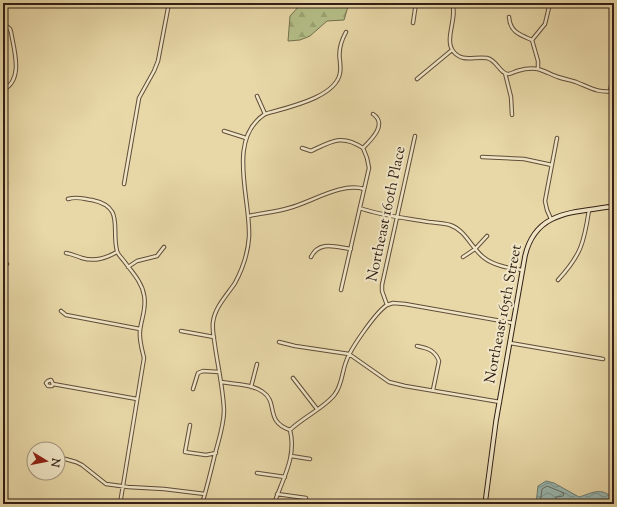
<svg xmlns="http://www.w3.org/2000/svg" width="617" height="507" viewBox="0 0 617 507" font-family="'Sorts Mill Goudy',serif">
<defs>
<pattern id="forest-firs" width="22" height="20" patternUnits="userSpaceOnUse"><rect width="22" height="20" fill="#b5bf88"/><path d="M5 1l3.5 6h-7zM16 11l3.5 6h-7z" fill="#9ca474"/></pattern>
<pattern id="water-waves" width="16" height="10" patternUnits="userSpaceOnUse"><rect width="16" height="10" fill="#99b8b0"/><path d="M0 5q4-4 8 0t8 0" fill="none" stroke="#7d958e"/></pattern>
</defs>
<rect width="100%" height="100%" fill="#e8d8a8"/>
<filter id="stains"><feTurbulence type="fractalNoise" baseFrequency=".005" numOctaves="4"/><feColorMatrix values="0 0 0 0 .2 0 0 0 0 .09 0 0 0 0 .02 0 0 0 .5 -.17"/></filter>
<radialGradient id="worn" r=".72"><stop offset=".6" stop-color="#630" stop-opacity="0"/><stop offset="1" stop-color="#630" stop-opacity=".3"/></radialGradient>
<path fill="url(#forest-firs)" stroke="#746f4e" d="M302 3H349L344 20 327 21 310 36 300 40 288 41 290 16Z"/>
<path fill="url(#water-waves)" stroke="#707b72" d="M546 481 554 483 579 497C590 494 600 487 610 496L611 504H577L572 501 569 502 559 499 557 504H536L538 486Z"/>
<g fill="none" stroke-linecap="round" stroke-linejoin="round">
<path stroke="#666c62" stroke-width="1" d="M540 504 542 489 547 486 564 493 563 496 556 497 553 504"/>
<g stroke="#604d3a" stroke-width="4.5">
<path id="street" d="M452 3C458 17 444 39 453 51 462 63 474 56 487 58 497 60 500 74 508 74 511 74 514 72 517 71 524 69 531 68 538 69 545 71 552 75 558 77 564 79 570 80 576 82 591 88 597 93 614 91
M509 17C510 32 520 35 532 40
M3 23 10 29 11 32C14 50 24 80 3 90
M413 23 416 3
M538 69V61L532 40 545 24 550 3
M505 73 511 97 512 115
M417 79 452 50
M610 92 614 67
M257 96 265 114
M224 131 246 138
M302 148 311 151C332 141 342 134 363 148
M482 157 524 159 552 165
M3 183 6 184
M124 184 139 98 154 71 158 61 169 3
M68 199C77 196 84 199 92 200 125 207 111 228 117 251 118 255 122 258 124 261 132 272 142 282 144 295 147 308 141 319 140 331 139 340 142 349 144 358L120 504
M360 208C381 216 407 218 429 222 436 223 443 223 450 225 465 230 471 247 483 257 494 266 509 268 523 270
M249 216C262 213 276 212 289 208 312 202 341 182 364 189
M551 219 547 210 545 201 557 138
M66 253C72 254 76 256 82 258 95 262 106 258 117 252
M311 257C319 240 336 247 351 249
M463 257 475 249 487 236
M3 263 7 264
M128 267 137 261 157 256 164 247
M558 280C581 255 584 243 589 210
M341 290 369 168 367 158 363 148C371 140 388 124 373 114
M387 305 393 303 405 304 513 323
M61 311 66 315 140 329
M181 331 214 337
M279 342 295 346 349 354 389 382 405 386 500 402
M510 343 603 359
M417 346C427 348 435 350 439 361L433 390
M293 378 317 409
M221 382C234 384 252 384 263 392 279 403 264 421 290 430
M53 384 51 380 48 381 46 383 48 386H52L53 384 137 399
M251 387 257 364
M193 389 198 373 203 371 219 372
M190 425 185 452 206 455 216 453
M290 430C303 417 326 407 335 394 342 385 342 372 346 362 350 349 376 312 387 305L382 291V285L415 136
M291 456 310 459
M58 457 76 462 82 465 106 484 128 487 164 489 205 494
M257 473 285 477
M277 494 306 498
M202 504C207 487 211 471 215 454 219 439 224 425 224 410 223 388 218 367 215 346 214 338 212 330 213 322 215 307 227 295 235 283 242 270 248 252 249 237 251 199 226 139 265 114 285 108 336 98 340 73 341 69 340 65 340 61 338 50 341 41 346 32
M274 504C282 480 297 457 290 430"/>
</g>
<g stroke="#321f15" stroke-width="5.5">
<path id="secondary" d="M485 504 496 421 525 256C536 209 576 213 614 206"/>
</g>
<use href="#street" stroke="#f0e6c6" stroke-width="2.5"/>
<use href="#secondary" stroke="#f0e6c6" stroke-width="3.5"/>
</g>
<g text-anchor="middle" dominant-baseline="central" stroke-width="4" stroke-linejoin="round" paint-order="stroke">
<g font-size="15" fill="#321f15" stroke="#f0e6c6">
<text transform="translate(387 214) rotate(-78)">Northeast 160th Place</text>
<text transform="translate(504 314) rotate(-79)">Northeast 165th Street</text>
</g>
</g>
<rect width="617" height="507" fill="none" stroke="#e8d8a8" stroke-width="16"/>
<rect x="4" y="4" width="609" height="499" fill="none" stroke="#321f15" stroke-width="2"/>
<rect x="8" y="8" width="601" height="491" fill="none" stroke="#321f15"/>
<g transform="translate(46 461) rotate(100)"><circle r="19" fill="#f0e6c6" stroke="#a4967f"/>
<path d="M0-3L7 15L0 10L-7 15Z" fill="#8f2418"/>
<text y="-6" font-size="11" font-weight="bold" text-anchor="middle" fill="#321f15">N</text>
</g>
<rect width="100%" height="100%" filter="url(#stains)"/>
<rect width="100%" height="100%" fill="url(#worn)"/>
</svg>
